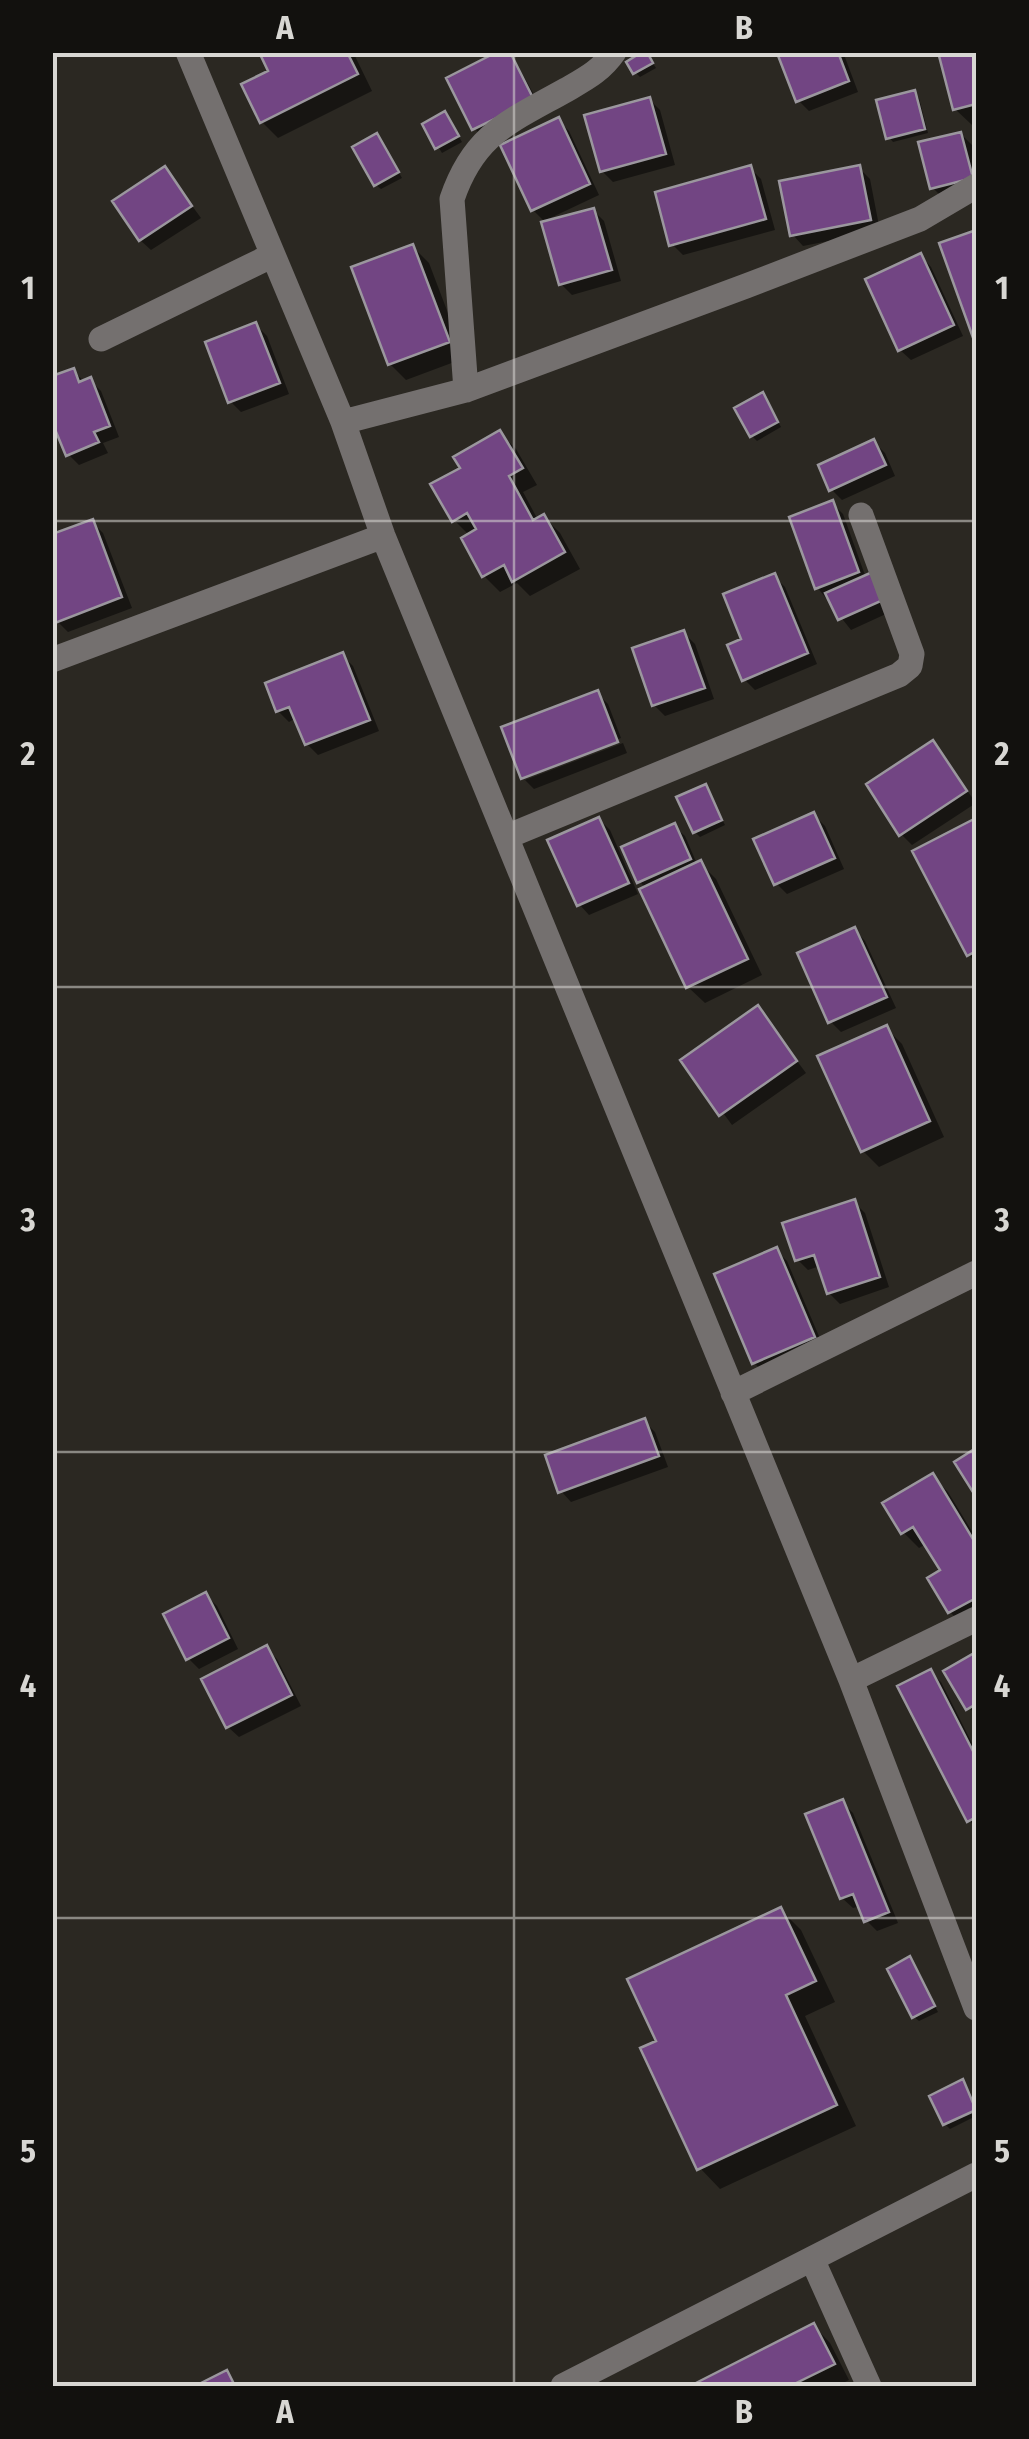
<svg xmlns="http://www.w3.org/2000/svg" width="1029" height="2439" viewBox="0 0 1029 2439" font-family="'Fira Sans Condensed',sans-serif">
<rect width="100%" height="100%" fill="#2b2822"/>
<path fill="#0007" d="M261 52H353L372 91 278 138 262 122 271 72Z
M491 52H516L512 55 543 111 485 139 474 128 495 56Z
M785 52H843L858 92 809 111 798 100 780 54Z
M941 52H976V124L972 125 955 109Z
M646 53 656 68 640 77 635 72Z
M914 93 919 98 928 133 893 142 889 137Z
M649 99 660 110 675 165 613 182 602 171Z
M445 114 462 142 442 153 425 125Z
M558 120 569 131 599 195 544 221 533 210Z
M961 134 972 145 976 165V190L943 198 932 187Z
M381 141 402 178 381 189 376 185Z
M750 168 761 179 775 230 683 255 672 244Z
M859 168 870 179 880 231 803 246 793 235Z
M165 169 201 218 151 250 140 240Z
M593 210 604 221 621 281 572 295 561 284Z
M976 232V339L942 244Z
M413 247 429 263 465 358 406 380 390 364Z
M921 256 931 267 963 336 911 360 900 350Z
M256 325 267 336 289 394 241 412 230 401Z
M73 371 85 382 90 380 101 391 119 437 103 443 108 453 79 465 68 454Z
M762 395 781 427 757 441 752 436Z
M500 433 516 449 537 485 523 492 538 520 544 517 560 533 580 569 530 596 517 583 500 592 484 576 464 539 470 536 454 520Z
M874 442 885 453 895 476 842 500 831 489Z
M832 503 843 514 866 578 899 608 851 630 817 587Z
M92 522 103 533 132 608 68 632 57 621 52 610V537Z
M774 576 785 587 817 664 755 690 744 679 745 640Z
M684 633 695 644 714 699 665 716 654 705Z
M342 655 353 666 379 731 318 755 307 744 296 718 289 722 278 711Z
M597 693 608 704 621 738 525 775V780L504 728Z
M623 743 627 753 534 789 525 780Z
M933 743 976 803 912 845 901 834Z
M705 787 725 825 700 837 695 832Z
M814 815 825 826 844 869 787 894 776 883Z
M599 819 610 830 638 894 589 915 579 904Z
M976 821V963L969 955 916 852Z
M674 826 685 836 697 864 700 863 716 879 762 975 705 1003 688 987 646 888 639 881Z
M855 930 865 941 896 1008 841 1032 830 1021Z
M758 1009 806 1073 732 1125 684 1060Z
M886 1028 902 1044 944 1137 879 1167 863 1151Z
M854 1202 865 1213 889 1287 840 1304 829 1293 820 1266 808 1270 797 1259Z
M776 1250 787 1261 824 1348 765 1373 754 1363Z
M644 1421 655 1432 668 1467 571 1502 561 1491Z
M932 1476 948 1492 976 1538V1622L966 1628 950 1612 943 1571 926 1544 919 1548 903 1532Z
M206 1595 217 1606 238 1649 199 1669 188 1658Z
M267 1649 277 1659 301 1706 239 1737 228 1727Z
M976 1655V1717L947 1672Z
M930 1672 941 1682 976 1751V1828L969 1820Z
M842 1802 853 1813 898 1923 877 1931 866 1920 861 1906 853 1908 842 1898Z
M781 1910 801 1930 835 2002 805 2016 856 2126 720 2189 700 2168 659 2042Z
M910 1959 938 2012 919 2021 914 2017Z
M963 2082 976 2105V2116L950 2129 945 2124Z
M814 2326 830 2343 849 2380 837 2386H695Z"/>
<path fill="#724583" stroke="#9b979e" stroke-width="2.5" d="M259 52H347L358 74 260 123 241 84 268 71Z
M497 52H510L534 100 472 130 446 78Z
M642 52H647L653 63 633 74 626 62Z
M838 52 849 81 796 102 777 53Z
M938 52H976V104L953 110Z
M915 90 925 129 886 139 876 100Z
M650 97 666 154 600 172 584 115Z
M445 111 459 136 435 149 422 124Z
M559 117 590 184 531 211 500 145Z
M961 132 973 178 930 189 918 142Z
M377 133 399 172 374 186 352 147Z
M751 165 766 219 669 246 655 192Z
M860 165 871 220 790 236 779 181Z
M165 166 192 206 139 241 112 201Z
M594 208 612 270 559 285 541 222Z
M976 230V346L939 243Z
M413 244 450 342 388 365 351 267Z
M921 253 954 325 898 351 865 279Z
M256 322 280 383 228 403 205 342Z
M74 368 79 382 91 377 110 426 94 432 99 442 66 456 52 422V376Z
M763 392 778 422 750 437 734 408Z
M500 430 523 468 509 476 533 520 544 514 565 552 512 582 504 565 482 577 461 538 476 529 467 513 452 522 430 484 460 468 453 457Z
M874 439 886 465 829 491 818 465Z
M833 500 859 572 815 589 789 517Z
M93 519 122 597 55 623 52 534Z
M877 570 890 597 838 620 825 593Z
M775 573 808 653 742 681 727 645 741 639 723 594Z
M684 630 705 688 652 706 632 648Z
M343 652 370 720 305 745 289 707 276 712 265 683Z
M598 690 618 742 521 779 501 727Z
M933 740 967 791 899 836 866 784Z
M706 784 722 820 693 833 676 797Z
M814 812 835 858 774 885 753 839Z
M599 817 629 883 577 906 547 840Z
M976 818V951L967 956 912 851Z
M675 823 691 859 637 883 621 847Z
M701 860 748 959 686 988 639 889Z
M855 927 887 997 828 1023 797 953Z
M758 1005 797 1061 719 1116 680 1060Z
M887 1025 930 1121 861 1152 817 1056Z
M855 1199 880 1277 827 1294 814 1255 795 1261 782 1223Z
M777 1247 815 1337 752 1364 714 1274Z
M645 1418 659 1456 558 1493 545 1455Z
M976 1448V1497L954 1462Z
M933 1473 976 1544V1598L948 1613 927 1578 940 1570 913 1527 901 1534 882 1503Z
M206 1592 229 1638 186 1660 163 1614Z
M267 1645 292 1695 226 1728 201 1679Z
M976 1652V1704L966 1710 943 1671Z
M931 1669 976 1757V1817L967 1822 897 1686Z
M843 1799 889 1912 864 1922 853 1894 840 1899 805 1814Z
M781 1907 816 1981 786 1995 837 2105 697 2170 640 2048 656 2041 627 1979Z
M910 1956 935 2006 912 2018 887 1969Z
M963 2079 976 2110 943 2125 929 2096Z
M814 2323 835 2364 790 2386H690Z
M227 2370 235 2386H195Z"/>
<g fill="none" stroke-linecap="round" stroke-linejoin="round">
<path stroke="#74706f" stroke-width="25" d="M188 52 343 422 383 536 851 1680 976 2008
M101 339 273 255
M466 390 452 199C474 134 509 122 566 90 585 79 601 71 614 52
M343 422 466 390 746 286 920 219 976 186
M52 660 383 536
M506 837 899 675 910 666 912 654 861 515
M733 1393 976 1273
M851 1680 976 1619
M812 2259 869 2386
M563 2386 976 2175"/>
</g>
<path fill="none" stroke="#d8d7d3" stroke-width="2.5" stroke-opacity="0.55" d="M514 52V2386M52 521H976M52 987H976M52 1452H976M52 1918H976"/>
<rect width="1029" height="2439" fill="none" stroke="#12110e" stroke-width="110"/>
<rect x="55" y="55" width="919" height="2329" fill="none" stroke="#d8d7d3" stroke-width="4"/>
<g font-size="32" text-anchor="middle" font-weight="bold" fill="#d8d7d3">
<text x="285" y="39">A</text>
<text x="744" y="39">B</text>
<text x="28" y="299">1</text>
<text x="1002" y="299">1</text>
<text x="28" y="765">2</text>
<text x="1002" y="765">2</text>
<text x="28" y="1231">3</text>
<text x="1002" y="1231">3</text>
<text x="28" y="1697">4</text>
<text x="1002" y="1697">4</text>
<text x="28" y="2162">5</text>
<text x="1002" y="2162">5</text>
<text x="285" y="2423">A</text>
<text x="744" y="2423">B</text>
</g>
</svg>
